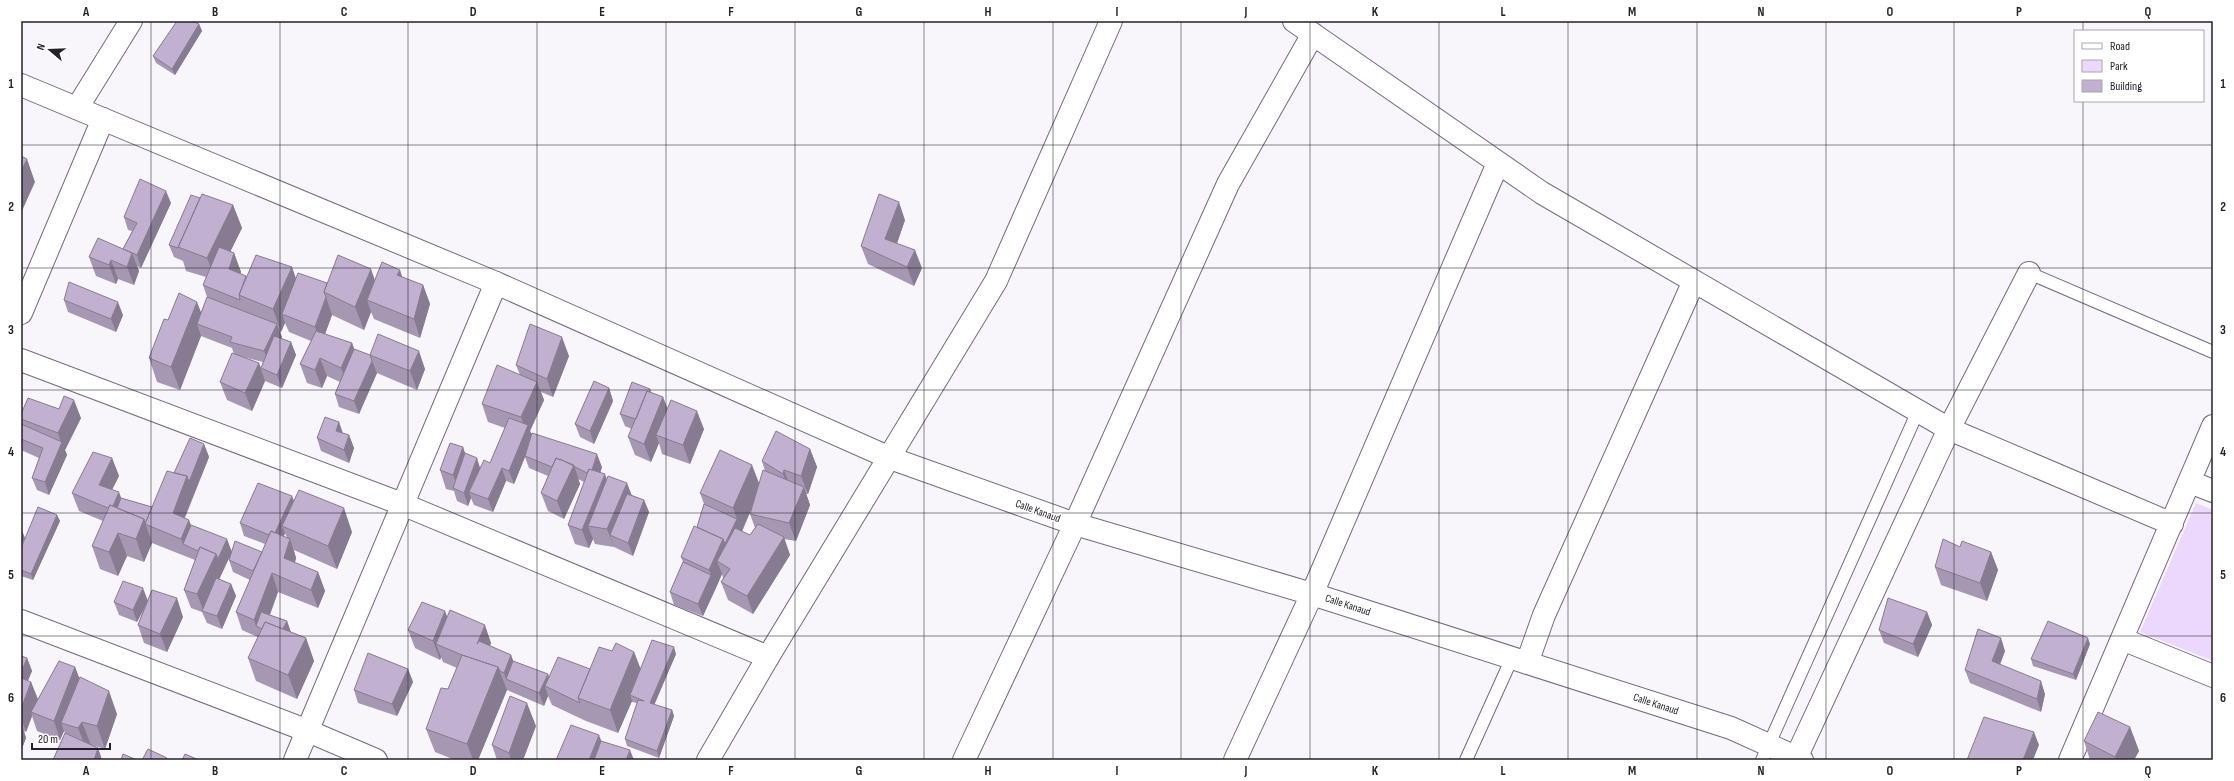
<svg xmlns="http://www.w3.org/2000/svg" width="2234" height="781" viewBox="0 0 2234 781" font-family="'Sofia Sans Condensed',sans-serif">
<rect width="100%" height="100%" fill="#f8f5fb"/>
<path fill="#edd8fd" d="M2196 503 2213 510V661L2140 632Z"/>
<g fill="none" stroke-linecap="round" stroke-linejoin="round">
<g stroke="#786884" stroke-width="14">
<path id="service" d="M2029 273 2213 352
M1466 760 1512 658
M1762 760 1918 411"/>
</g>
<g stroke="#786884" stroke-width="24">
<path id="minor" d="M1294 21 1542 193 1949 429 2172 524
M77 108 131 21
M21 313 103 119
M21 360 402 504 768 657
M890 458 1075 524 1312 594 1731 728 1802 760
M2190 482 2213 491
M21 621 308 731 376 760
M2122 639 2213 676
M1527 663 1544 615 1694 281
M295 760 496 283
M964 760 1075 524 1228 184 1313 34
M1235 760 1312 594 1498 163
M1795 760 1949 429 2029 273
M2070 760 2213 426"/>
</g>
<g stroke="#786884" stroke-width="24">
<path id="tertiary" d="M21 85 496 283 890 458
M708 760 768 657 996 281 1111 21"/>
</g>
<use href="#service" stroke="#fff" stroke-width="12"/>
<use href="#minor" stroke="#fff" stroke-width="22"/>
<use href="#tertiary" stroke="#fff" stroke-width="22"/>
</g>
<path fill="#a697b2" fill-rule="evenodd" d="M199 24 202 31 175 75 156 63 153 56Z
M200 198 233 205 242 228 230 251 234 253 241 272 240 274 246 276 296 278 327 283 375 281 402 277 423 285 430 304 420 338 374 319 371 312 364 330 332 315 325 334 352 343 354 349 370 355 425 369 417 390 377 373 359 414 339 407 335 394 340 382 327 376 322 388 307 383 300 364 311 341 289 332 285 323 281 332 279 331 282 337 281 338 291 342 296 355 282 388 265 381 252 411 227 400 220 382 234 354 232 348 201 336 180 390 157 382 149 358 168 320 201 312 207 297 203 285 206 277 186 271 183 261 174 257 169 245ZM239 356 263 362 261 368 259 363Z
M171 203 141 268 137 266 139 271 134 285 118 279 116 284 96 276 89 257 123 249 132 231 128 230 124 217Z
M905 220 897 243 922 268 914 286 868 264 861 246Z
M64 300 123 315 116 332 68 312Z
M569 356 553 397 541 392 544 400 530 431 532 434 602 467 600 472 607 479 632 495 644 500 649 512 633 556 614 547 595 544 593 539 589 548 575 544 568 525 584 482 578 479 580 484 564 519 548 511 541 493 548 476 529 468 525 457 514 484 506 481 493 512 474 505 471 498 468 506 457 501 454 491 446 489 440 470 463 447 465 453 480 468 490 463 505 428 488 422 482 404 520 375 516 365Z
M609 388 613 401 594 444 580 437 575 424Z
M650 389 652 393 663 397 667 408 704 429 690 464 662 454 659 443 651 462 635 455 628 437 632 429 625 426 620 414Z
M21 414 81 418 65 450 67 455 49 495 37 490 32 478 39 458 21 450V424H22L21 423Z
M339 422 343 433 349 435 354 448 349 463 321 451 317 438Z
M204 444 209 457 185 518 191 525 231 551 262 552 265 544 244 536 240 523 294 501 352 532 337 569 294 550 296 558 295 563 318 572 325 591 318 608 278 592 270 615 287 621 291 632 306 638 314 661 297 699 256 681 248 658 258 637 242 630 236 612 250 580 233 572 229 560 230 555 219 579 231 584 236 596 222 629 207 623 202 612 191 608 184 590 195 560 152 543 144 562 127 556 118 576 100 569 92 546 103 521 79 511 72 493 112 458 119 476 112 490 121 498 152 507 174 473ZM285 533 287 538 284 537Z
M810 449 817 467 808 494H806L810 505 796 541 784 539 790 555 753 614 728 600 721 582 723 578 722 574 703 616 674 605 670 592 683 562 681 557 697 527 704 504 700 493 759 483 765 471 762 461ZM750 512V514L755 528 750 535 742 532Z
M57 515 60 521 33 580 21 576V548Z
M1960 547 1991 552 1998 570 1987 601 1941 585 1935 567Z
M147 600 183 617 167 652 144 643 138 625 143 610 137 622 119 615 114 602Z
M1927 612 1932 625 1918 657 1884 643 1879 630Z
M447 617 491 643 490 646 511 655 513 661 549 677 590 669 612 651 634 652 640 668 676 654 654 705 672 710 674 716 659 758 627 746 625 739 637 703 632 702V701L618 733 586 721 552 705 548 696 544 706 507 690 478 760H455L435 752 426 729 448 689 457 668 443 662 441 657 440 660 415 648 408 630Z
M2090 644 2076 680 2033 666 2031 659Z
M2005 651 2000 665 2045 694 2041 712 1970 683 1965 670Z
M21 656 27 658 32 671 28 681 31 682 38 699 75 667 79 678 117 714 105 749 91 745 98 748 102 760H53L65 733 64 731 60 740 37 731 32 716 26 732 24 731 26 738 21 751Z
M408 669 413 682 397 716 358 703 354 690Z
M536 726 523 760H497L492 745Z
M2130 727 2139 751 2134 760H2090L2084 741Z"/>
<path fill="#877b91" d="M199 24 202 31 175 75 172 69Z
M27 159 35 182 21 213V171Z
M166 191 171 203 141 268 137 255Z
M899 202 905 220 892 258 885 239Z
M233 205 242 228 216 281 207 258Z
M915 250 922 268 914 286 907 267Z
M132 253 139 271 134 285 127 267Z
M234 253 241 272 235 288 229 269Z
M111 260 118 279 116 284 109 265Z
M292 267 300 290 282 314 285 323 281 332 273 309Z
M371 269 379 292 367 300 371 312 364 330 355 307Z
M400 270 406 288 397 275Z
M423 285 430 304 420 338 414 319Z
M326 297 332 315 321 345 315 327Z
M118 302 123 315 116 332 111 319Z
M197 302 206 325 197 324 201 336 180 390 171 367Z
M277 324 282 337 269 364 264 351Z
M562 337 569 356 553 397 547 379Z
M291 342 296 355 282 388 277 375Z
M352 343 359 362 348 386 341 368Z
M419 351 425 369 417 390 410 371Z
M320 358 327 376 322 388 315 370Z
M372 361 377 373 359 414 354 401Z
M259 363 265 381 252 411 245 393Z
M537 382 544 400 530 431 533 438 525 456V457L514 484 509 471 526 430 521 417Z
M609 388 613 401 594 444 590 431Z
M663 397 670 415 656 435 659 443 651 462 644 444Z
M74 400 81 418 65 450 67 455 49 495 45 482 61 443 58 433Z
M697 411 704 429 690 464 683 445Z
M339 422 343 435 336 431Z
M349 435 354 448 349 463 344 450Z
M204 444 209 457 179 531 173 513 187 476Z
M463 447 469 466 459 491 453 475Z
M810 449 817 467 808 494 801 476Z
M597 454 602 467 596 488 591 475Z
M112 458 119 476 105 503 99 485Z
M477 458 481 471 469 492 471 498 468 506 464 493Z
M574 465 580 484 564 519 557 501Z
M752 465 761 488 726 566 717 561 722 574 716 588 709 570 723 539 737 519 733 508Z
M502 468 506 481 493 512 488 499Z
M784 470 791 488 789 492 783 474Z
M605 474 611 492 588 526 593 539 589 548 582 530Z
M627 483 634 501 610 535 614 547 607 529Z
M804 487 810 505 796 541 789 523Z
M119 492 126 511 112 510Z
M292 496 297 508 282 526 285 533 277 550 273 537Z
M644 500 649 512 633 556 628 543Z
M344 508 352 532 337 569 328 546Z
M57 515 60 521 33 580 31 574Z
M144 519 152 543 144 562 136 539Z
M189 520 196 538 183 544 181 539Z
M21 528 25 538 21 546Z
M118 533 127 556 118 576 109 552Z
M784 537 790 555 753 614 747 596Z
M227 539 232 552 204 612 197 594 216 554Z
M290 539 296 558 290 577 284 558Z
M1991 552 1998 570 1987 601 1980 583Z
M318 572 325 591 318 608 311 590Z
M272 573 278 592 264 630 256 626 254 620Z
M711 575 716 588 703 616 698 604Z
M231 584 236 596 222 629 217 616Z
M143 588 148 601 137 622 133 610Z
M177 598 183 617 167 652 160 634Z
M445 611 452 629 436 644 441 657 440 660 433 641Z
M1927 612 1932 625 1918 657 1913 644Z
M287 621 291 633 280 637Z
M485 625 491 643 484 662 477 644Z
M306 638 314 661 297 699 288 675Z
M2001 638 2005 651 1996 674 1992 661Z
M2088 638 2090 644 2076 680 2073 674Z
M674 647 676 654 652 710 650 703Z
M634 652 643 675 630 695 632 701 618 733 610 710Z
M511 655 518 674 506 679 504 673Z
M27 658 32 671 21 696V673Z
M75 667 82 685 61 723 64 731 60 740 54 721Z
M498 667 507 690 478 760H473L467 744Z
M408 669 413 682 397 716 392 704Z
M548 674 553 687 545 686 548 696 544 706 539 693Z
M2041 681 2045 694 2041 712 2037 699Z
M31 682 38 700 31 712 32 716 26 732 21 718V709Z
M109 691 117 714 105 749 97 726Z
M527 703 536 726 523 760H511L509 753Z
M672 710 674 716 659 758 657 751Z
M82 722 91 745 87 751 78 728Z
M22 725 26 738 21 751V727Z
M2130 727 2139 751 2134 760H2117L2115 757Z
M2034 732 2039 745 2033 760H2023Z
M599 735 606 753 603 760H589Z
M98 748 102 760H94Z
M630 750 634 760H626Z"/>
<path fill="#c1b0cf" stroke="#877b91" d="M177 21H192L199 24 172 69 153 56Z
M21 156 27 159 21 171Z
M140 179 166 191 137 255 123 249 137 223 124 217Z
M202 194 233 205 207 258 178 247Z
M879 194 899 202 885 239 915 250 907 267 861 246Z
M191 195 200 198 178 248 169 245Z
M98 238 132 253 127 267 111 260 109 265 89 257Z
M219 247 234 253 229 269 246 276 239 295 240 300 203 285Z
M256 255 292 267 273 309 239 295Z
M338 255 371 269 355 307 324 292Z
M382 262 400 270 397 275 423 285 414 319 367 300Z
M298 273 327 283 324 292 326 297 315 327 282 314Z
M69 282 118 302 111 319 64 300Z
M179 293 197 302 171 367 149 358 164 319 168 320Z
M207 297 277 324 264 351 230 342 232 337 197 324Z
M530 324 562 337 547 379 516 365Z
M316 331 352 343 341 368 320 358 315 370 300 364Z
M378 334 419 351 410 371 370 355Z
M274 336 291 342 277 375 261 368Z
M354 349 370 355 372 361 354 401 335 394Z
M232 353 259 363 245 393 220 382Z
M497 365 537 382 521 417 482 404Z
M594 381 609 388 590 431 575 424Z
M632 382 650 389 649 392 647 391 636 419 620 414Z
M647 391 663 397 644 444 628 437Z
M64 396 74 400 58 433 21 419V414L28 398 59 409Z
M671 400 697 411 683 445 656 435Z
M325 417 339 422 336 431 349 435 344 450 317 438Z
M509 418 528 425 509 471 502 468 488 499 469 492 484 460 490 463Z
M21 424 62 442 45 482 32 478 43 448 21 439Z
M776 431 810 449 801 476 784 470 783 474 762 461Z
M532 433 597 454 592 470 589 469 587 473 560 459V460L556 458 552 467 525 456Z
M190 438 204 444 189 482 187 476 174 473Z
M450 443 463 447 453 475 440 470Z
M720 450 752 465 733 508 700 493Z
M93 452 112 458 99 485 119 492 113 506 110 505 108 508 72 493Z
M465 453 477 458 464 493 453 488Z
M556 458 574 465 557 501 541 493Z
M589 469 605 474 582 530 568 525Z
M763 470 804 487 789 523 750 514Z
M167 471 187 476 173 513 189 520 181 539 145 524Z
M608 476 627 483 607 529 588 526Z
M258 483 292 496 275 533 271 531 269 535 240 523Z
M299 490 344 508 328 546 282 526Z
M627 494 644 500 628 543 610 535Z
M121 498 152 507 145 524 144 519 117 508Z
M704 504 737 519 725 544 723 539 697 527Z
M110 505 144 519 136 539 118 533 109 552 92 546Z
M38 507 57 515 31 574 21 570V548Z
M758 524 784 537 747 596 721 582 730 569 717 561 735 528 750 535Z
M191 525 227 539 218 559 216 554 200 547 198 551 183 544Z
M694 526 723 539 709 570 681 557Z
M271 531 290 539 284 558 318 572 311 590 272 573 254 620 236 612Z
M1943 539 1960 547 1962 541 1991 552 1980 583 1935 567Z
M235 541 262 552 253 571 229 560Z
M200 547 216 554 197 594 184 590Z
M683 562 711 575 698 604 670 592Z
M216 578 231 584 217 616 202 611Z
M123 581 143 588 133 610 114 602Z
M152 590 177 598 160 634 138 625Z
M1888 598 1927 612 1913 644 1879 630Z
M422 602 445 611 433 641 408 630Z
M450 610 485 625 477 644 479 641 511 655 504 673 500 671 498 667 462 655 436 644Z
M261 612 287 621 283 629 265 622 262 629 256 626Z
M2048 621 2088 638 2073 674 2031 659Z
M265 622 306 638 288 675 248 658Z
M1978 629 2001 638 1992 661 2041 681 2037 699 1965 670Z
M652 640 674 647 650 703 672 710 657 751 625 739 638 700 644 701 630 695Z
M616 643 634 652 610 710 578 698 599 647 612 651Z
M368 653 408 669 392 704 354 690Z
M462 655 498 667 467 744 426 729 441 688 448 689Z
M21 656 27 658 21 673Z
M558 657 590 669 578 698 580 703 545 686Z
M59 661 75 667 54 721 31 712Z
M513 661 548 674 539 693 506 679Z
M80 677 109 691 97 726 82 722 78 728 61 723Z
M21 678 31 682 21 709Z
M510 696 527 703 509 753 492 745Z
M2098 712 2130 727 2115 757 2084 741Z
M1984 717 2034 732 2023 760H1967Z
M571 725 599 735 589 760H576L574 759V760H556Z
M65 733 98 748 94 760H53Z
M601 741 630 750 626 760H594Z
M148 749 167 758 166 760H142Z
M123 754 137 760H121Z
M185 754 199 760H182Z"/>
<path fill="none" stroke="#26202b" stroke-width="1" stroke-opacity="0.55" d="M151 21V760M280 21V760M408 21V760M537 21V760M666 21V760M795 21V760M924 21V760M1053 21V760M1181 21V760M1310 21V760M1439 21V760M1568 21V760M1697 21V760M1826 21V760M1954 21V760M2083 21V31M2083 101V760M21 145H2213M21 268H2213M21 390H2213M21 513H2213M21 636H2213"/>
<g text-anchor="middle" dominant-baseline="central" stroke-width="3" stroke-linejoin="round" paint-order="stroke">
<g font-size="11" fill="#26202b" stroke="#fff">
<text transform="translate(1038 511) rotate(20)">Calle Kanaud</text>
<text transform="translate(1348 605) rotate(18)">Calle Kanaud</text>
<text transform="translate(1656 704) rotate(18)">Calle Kanaud</text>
</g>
</g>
<rect width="2234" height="781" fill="none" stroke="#ffffff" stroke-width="44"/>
<rect x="2074" y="30" width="130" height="72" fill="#ffffff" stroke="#a8a6aa"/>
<rect x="2082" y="43" width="20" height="6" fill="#ffffff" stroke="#a8a6aa"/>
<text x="2110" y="50" font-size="12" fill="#26202b">Road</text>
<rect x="2082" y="60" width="20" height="12" fill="#edd8fd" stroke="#a8a6aa"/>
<text x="2110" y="70" font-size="12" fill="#26202b">Park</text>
<rect x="2082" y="80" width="20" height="12" fill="#c1b0cf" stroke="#a8a6aa"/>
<text x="2110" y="90" font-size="12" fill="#26202b">Building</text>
<g transform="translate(50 50) rotate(289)" stroke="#ffffff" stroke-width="3" paint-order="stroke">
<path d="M0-3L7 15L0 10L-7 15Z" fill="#26202b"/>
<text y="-6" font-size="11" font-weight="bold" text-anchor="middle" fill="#26202b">N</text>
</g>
<path d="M32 743v6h78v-6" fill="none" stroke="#26202b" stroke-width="2"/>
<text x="38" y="743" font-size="12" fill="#26202b" stroke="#ffffff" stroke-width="3" paint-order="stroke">20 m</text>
<rect x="22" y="22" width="2190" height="737" fill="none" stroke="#26202b" stroke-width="1.5"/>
<g font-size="13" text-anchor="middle" font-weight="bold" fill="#26202b">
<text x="86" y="16">A</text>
<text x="215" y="16">B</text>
<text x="344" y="16">C</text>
<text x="473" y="16">D</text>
<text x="602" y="16">E</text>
<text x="731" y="16">F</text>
<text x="859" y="16">G</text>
<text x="988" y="16">H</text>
<text x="1117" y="16">I</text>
<text x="1246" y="16">J</text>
<text x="1375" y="16">K</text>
<text x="1503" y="16">L</text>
<text x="1632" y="16">M</text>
<text x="1761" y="16">N</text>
<text x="1890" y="16">O</text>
<text x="2019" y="16">P</text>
<text x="2148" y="16">Q</text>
<text x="11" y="88">1</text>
<text x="2223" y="88">1</text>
<text x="11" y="211">2</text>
<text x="2223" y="211">2</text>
<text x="11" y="334">3</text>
<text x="2223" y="334">3</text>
<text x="11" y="456">4</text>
<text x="2223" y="456">4</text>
<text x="11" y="579">5</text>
<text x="2223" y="579">5</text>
<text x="11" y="702">6</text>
<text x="2223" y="702">6</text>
<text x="86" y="775">A</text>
<text x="215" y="775">B</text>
<text x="344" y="775">C</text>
<text x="473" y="775">D</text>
<text x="602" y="775">E</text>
<text x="731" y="775">F</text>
<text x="859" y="775">G</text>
<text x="988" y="775">H</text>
<text x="1117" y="775">I</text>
<text x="1246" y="775">J</text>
<text x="1375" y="775">K</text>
<text x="1503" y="775">L</text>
<text x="1632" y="775">M</text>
<text x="1761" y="775">N</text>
<text x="1890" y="775">O</text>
<text x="2019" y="775">P</text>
<text x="2148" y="775">Q</text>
</g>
</svg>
